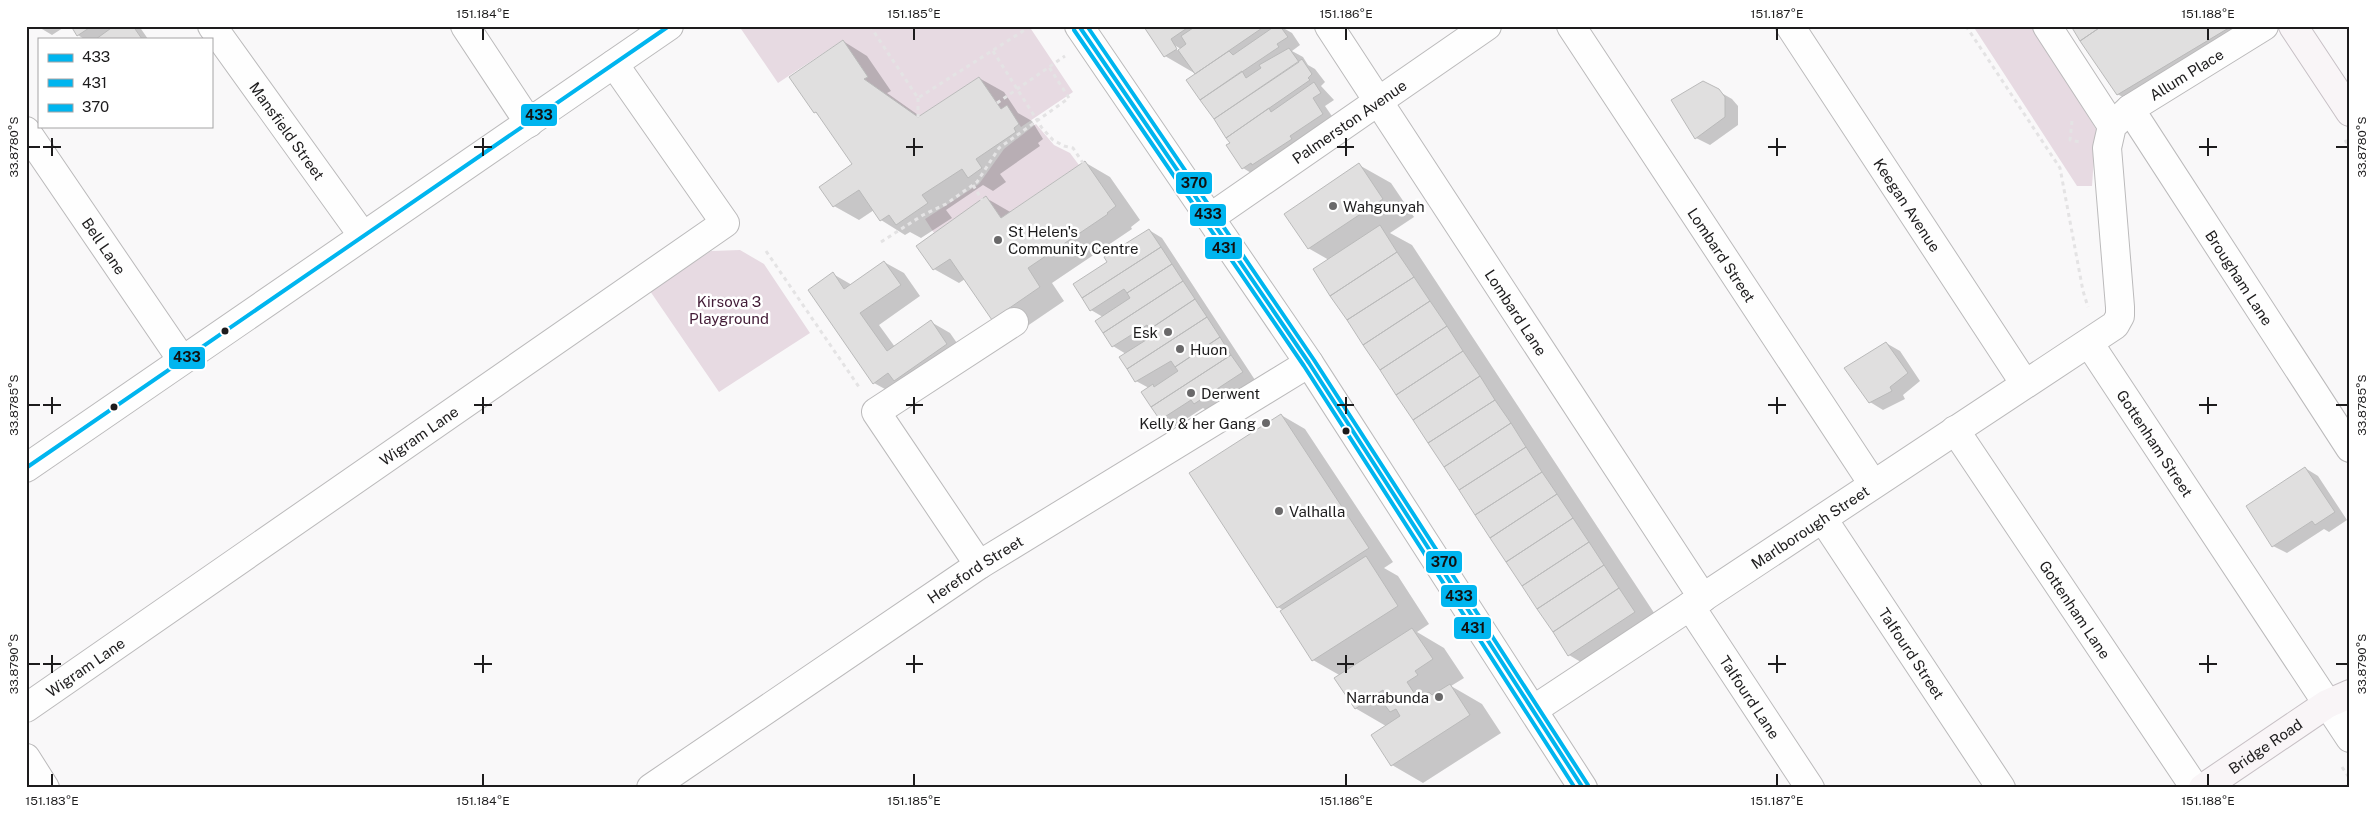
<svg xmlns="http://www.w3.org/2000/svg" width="2376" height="814" viewBox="0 0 2376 814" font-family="'Public Sans',sans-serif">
<rect width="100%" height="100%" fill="#f9f8f9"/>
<path fill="#e7dae2" d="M739 26H1029L1073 92 1021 127 1007 106 1001 109 979 77 918 117 864 79 867 76 843 40 778 83Z
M1973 26H2031L2096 129 2092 186H2077Z
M1036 124 1054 145 1070 153 1079 165 1001 218 986 197 934 233 925 219 979 184 1004 149Z
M740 250 764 264 810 333 719 392 650 291 711 251Z"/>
<path fill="#0003" fill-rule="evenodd" d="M37 26H66L52 35Z
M72 26H139L148 39H84L78 35Z
M1148 26H1289L1285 29 1292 33 1300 45 1292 51 1303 57 1308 65 1315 69 1325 82 1321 86 1334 100 1325 106 1336 122 1256 176 1243 168 1196 74 1165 56 1145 28ZM1174 45 1181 49 1179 51 1173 47Z
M2073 26H2245L2131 101 2117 94Z
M843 41 867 56 891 91 887 93 921 117 979 78 1004 92 1018 113 1032 121 1043 139 1038 143 1040 146 1000 174 1006 182 993 191 983 185 946 210 952 218 921 238 910 232 905 235 881 220 874 210 859 220 834 206 854 165 821 116 815 112Z
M1718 91 1732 99 1738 106V125L1710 145 1696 138Z
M1086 163 1110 177 1140 220 1131 227 1132 229 1052 283 1064 301 1017 333 993 319 965 279 959 283 934 269 986 198 1012 213Z
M1359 165 1391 183 1414 217 1390 233 1412 245 1666 631 1601 674 1569 655 1315 269 1329 260 1308 248Z
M1149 230 1162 238 1255 380 1208 411 1203 408 1174 427 1161 419 1149 388 1136 381 1126 354 1113 346 1103 317 1091 310 1109 262Z
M884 262 904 273 920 296 879 325 895 347 931 322 950 333 966 356 894 394 874 383 833 274 852 285Z
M1886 343 1900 351 1920 381 1903 395 1905 399 1883 410 1870 402Z
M1281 415 1305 429 1393 562 1384 568 1398 576 1429 624 1417 632 1444 648 1464 678 1451 686 1482 704 1501 733 1423 783 1392 765 1386 726 1355 708 1341 676 1313 660 1283 610 1278 607Z
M2350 415V428L2344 419Z
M2305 468 2318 476 2347 520 2329 532 2324 529 2287 553 2273 546Z"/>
<path fill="#e0dfdf" stroke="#bababa" d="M71 26H92L77 36Z
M114 26H133L142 39H96Z
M1145 26H1190L1171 39 1177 49 1164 57 1144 27Z
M1196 26H1265L1195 74 1178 50 1186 44 1181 36Z
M1275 26H1280L1288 37 1277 44 1279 47 1200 100 1186 80 1229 51 1233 55Z
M2071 26H2102L2080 41Z
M2102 26H2232L2117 95 2080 41Z
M843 40 868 77 864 79 918 117 979 77 1001 109 1007 105 1019 124 1014 128 1016 132 976 159 982 168 968 178 962 169 922 195 928 203 896 225 889 215 880 221 859 190 833 207 819 187 852 164 816 112 814 113 789 77Z
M1289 48 1299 62 1214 119 1200 100 1242 71 1246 78 1261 68 1259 65Z
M1302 59 1312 74 1308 78 1310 80 1226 138 1214 119Z
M1703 81 1719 89 1725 97V117L1695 139 1671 100Z
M1314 82 1321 93 1313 98 1323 114 1290 136 1292 139 1252 165 1251 163 1242 169 1226 145 1230 143 1226 138 1269 108 1271 112Z
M1085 161 1116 206 1107 213 1108 214 1028 268 1040 287 992 320 950 259 933 270 916 246 986 196 1001 218Z
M1359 163 1383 199 1308 249 1284 214Z
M1380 225 1397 252 1330 296 1313 269Z
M1149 229 1161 247 1082 298 1073 284 1107 262 1104 257Z
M1161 247 1172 264 1127 293 1124 289 1090 311 1082 298Z
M1397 252 1414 277 1347 320 1330 296Z
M884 261 901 285 860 313 887 351 931 320 947 344 894 381 888 373 873 384 808 290 833 272 844 289Z
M1172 264 1183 281 1103 333 1095 321 1130 298 1127 293Z
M1414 277 1430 301 1363 345 1347 320Z
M1183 281 1195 299 1150 329 1147 325 1112 347 1103 333Z
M1195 299 1207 317 1127 369 1119 357 1154 335 1150 329Z
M1430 301 1447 326 1380 370 1363 345Z
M1207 317 1220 337 1175 367 1171 361 1135 382 1127 369Z
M1447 326 1463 351 1396 395 1380 370Z
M1220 337 1231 355 1151 407 1141 392 1153 384 1154 387 1178 371 1175 367Z
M1886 342 1908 373 1890 387 1892 391 1869 403 1844 368Z
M1463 351 1480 376 1413 420 1396 395Z
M1231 355 1243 372 1194 404 1191 400 1160 420 1151 407Z
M1480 376 1495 400 1428 443 1413 420Z
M1495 400 1511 423 1444 467 1428 443Z
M1281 414 1369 548 1277 608 1189 473Z
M1511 423 1526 447 1459 490 1444 467Z
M1526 447 1542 472 1475 515 1459 490Z
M2305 467 2335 512 2315 525 2312 521 2272 547 2246 506Z
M1542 472 1557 494 1490 538 1475 515Z
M1557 494 1573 518 1506 562 1490 538Z
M1573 518 1589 542 1522 586 1506 562Z
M1589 542 1604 565 1537 609 1522 586Z
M1366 556 1398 606 1312 661 1280 611Z
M1604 565 1619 588 1553 632 1537 609Z
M1619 588 1635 612 1568 656 1553 632Z
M1412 628 1433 659 1415 671 1418 675 1407 682 1418 699 1429 692 1432 695 1450 684 1470 715 1391 766 1371 735 1400 716 1396 709 1390 712 1381 700 1386 696 1383 690 1355 709 1334 678Z"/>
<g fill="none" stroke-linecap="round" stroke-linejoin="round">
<g stroke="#bbbabb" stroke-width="30">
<g id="minor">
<path id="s1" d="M212 26 363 236"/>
<path d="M465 26 529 123"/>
<path d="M1079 26 1309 363 1583 788"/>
<path id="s2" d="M1329 26 1703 598"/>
<path id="s3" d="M1571 26 1873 484"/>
<path id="s4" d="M1790 26 2025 384"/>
<path d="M2047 26 2112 126"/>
<path id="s5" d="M2130 109 2350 448"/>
<path id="s6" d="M26 131 182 360"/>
<path id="s7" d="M1211 217 1487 26"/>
<path id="s8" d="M2089 343 2350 738"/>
<path id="s9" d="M1955 430 2195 788"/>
<path d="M26 468 669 26"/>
<path id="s10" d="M1823 519 2001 788"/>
<path d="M979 565 876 412 1014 322"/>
<path id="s11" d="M1690 606 1810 788"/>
<path id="s12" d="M26 708 725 223 614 64"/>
<path id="s13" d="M1533 710 2115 325 2120 316V307L2107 148 2112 126 2130 109 2264 26"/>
<path d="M26 758 45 788"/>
<path id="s14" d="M651 788 979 565 1309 363"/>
</g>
</g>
<g stroke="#c7c0c5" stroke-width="30">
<g id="major">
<path d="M2293 26 2350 112"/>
<path id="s15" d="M2203 788 2327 704 2350 694"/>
</g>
</g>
<path stroke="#e4e3e4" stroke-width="3" stroke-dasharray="4 4" stroke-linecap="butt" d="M870 26 918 98 1031 26
M1966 26 2060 168 2083 291 2088 307
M993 51 1042 128 1053 140 1064 146 1073 148 1083 163
M918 98V117
M997 103 1065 56
M2072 121 2070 140 2080 142
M2345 140 2350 148
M973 185 982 200
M881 242 923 215 946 204 977 182 999 148 1069 98 1049 67
M766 251 859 387
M2342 767 2350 779"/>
<use href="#minor" stroke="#fefefe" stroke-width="28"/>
<use href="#major" stroke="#f9f5f7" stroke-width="28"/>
<g stroke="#fff" stroke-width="8">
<path id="bus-1" d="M1079 26 1309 363 1583 788
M26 468 669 26"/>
</g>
<g stroke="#fff" stroke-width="8">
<path id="bus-2" d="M1074 30 1304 366 1575 788"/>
</g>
<g stroke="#fff" stroke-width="8">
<path id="bus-3" d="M1087 26 1314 360 1588 785"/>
</g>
<use href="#bus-1" stroke="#00b5ef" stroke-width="4"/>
<use href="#bus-2" stroke="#00b5ef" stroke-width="4"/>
<use href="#bus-3" stroke="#00b5ef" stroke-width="4"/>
</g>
<path fill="none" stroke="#1d1c1d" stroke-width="2" d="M483 28V40M914 28V40M1346 28V40M1777 28V40M2208 28V40M52 138V156M483 138V156M914 138V156M1346 138V156M1777 138V156M2208 138V156M28 147H40M43 147H61M474 147H492M906 147H923M1337 147H1354M1768 147H1786M2199 147H2217M2336 147H2348M52 397V414M483 397V414M914 397V414M1346 397V414M1777 397V414M2208 397V414M28 405H40M43 405H61M474 405H492M906 405H923M1337 405H1354M1768 405H1786M2199 405H2217M2336 405H2348M52 655V673M483 655V673M914 655V673M1346 655V673M1777 655V673M2208 655V673M28 664H40M43 664H61M474 664H492M906 664H923M1337 664H1354M1768 664H1786M2199 664H2217M2336 664H2348M52 774V786M483 774V786M914 774V786M1346 774V786M1777 774V786M2208 774V786"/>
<g fill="#6a696a" stroke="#fff" stroke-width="2">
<circle cx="1333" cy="206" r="5"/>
<circle cx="998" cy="240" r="5"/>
<circle cx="1168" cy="332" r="5"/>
<circle cx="1180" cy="349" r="5"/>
<circle cx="1191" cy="393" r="5"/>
<circle cx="1266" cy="423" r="5"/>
<circle cx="1279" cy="511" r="5"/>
<circle cx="1439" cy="697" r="5"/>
</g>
<g fill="#1d1c1d" stroke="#fff" stroke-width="2">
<circle cx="225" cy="331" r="4.5"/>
<circle cx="114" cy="407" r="4.5"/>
<circle cx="1346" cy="431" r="4.5"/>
</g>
<g text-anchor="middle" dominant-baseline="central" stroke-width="5" stroke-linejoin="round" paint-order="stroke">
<g font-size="15" fill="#1d1c1d" stroke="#fff">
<text stroke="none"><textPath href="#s13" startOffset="990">Allum Place</textPath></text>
<text stroke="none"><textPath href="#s7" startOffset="168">Palmerston Avenue</textPath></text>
<text stroke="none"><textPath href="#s1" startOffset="129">Mansfield Street</textPath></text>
<text stroke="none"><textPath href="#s4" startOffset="214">Keegan Avenue</textPath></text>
<text stroke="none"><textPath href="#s6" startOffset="139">Bell Lane</textPath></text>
<text stroke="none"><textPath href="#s3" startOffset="274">Lombard Street</textPath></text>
<text stroke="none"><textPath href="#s5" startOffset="201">Brougham Lane</textPath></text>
<text stroke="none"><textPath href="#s2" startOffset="342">Lombard Lane</textPath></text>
<text stroke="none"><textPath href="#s12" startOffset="478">Wigram Lane</textPath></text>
<text stroke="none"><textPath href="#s8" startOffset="120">Gottenham Street</textPath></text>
<text stroke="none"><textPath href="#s13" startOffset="332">Marlborough Street</textPath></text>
<text stroke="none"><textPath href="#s14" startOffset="391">Hereford Street</textPath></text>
<text stroke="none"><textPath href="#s9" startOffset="216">Gottenham Lane</textPath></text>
<text stroke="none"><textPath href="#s10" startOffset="161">Talfourd Street</textPath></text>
<text stroke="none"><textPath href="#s12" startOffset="72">Wigram Lane</textPath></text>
<text stroke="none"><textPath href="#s11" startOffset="109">Talfourd Lane</textPath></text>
<text stroke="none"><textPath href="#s15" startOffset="75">Bridge Road</textPath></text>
</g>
<g font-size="15" fill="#1d1c1d" stroke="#fff" text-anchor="start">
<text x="1343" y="206">Wahgunyah</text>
<text x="1008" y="231">St Helen's<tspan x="1008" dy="17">Community Centre</tspan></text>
<text x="1158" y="332" text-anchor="end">Esk</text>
<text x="1190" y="349">Huon</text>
<text x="1201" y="393">Derwent</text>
<text x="1256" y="423" text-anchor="end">Kelly &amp; her Gang</text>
<text x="1289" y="511">Valhalla</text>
<text x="1429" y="697" text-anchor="end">Narrabunda</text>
</g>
<g font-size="15" fill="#421b36" stroke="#fff">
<text x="729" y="301">Kirsova 3<tspan x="729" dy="17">Playground</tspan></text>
</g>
</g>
<g stroke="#fff" stroke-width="2">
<rect x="520" y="103" width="38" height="24" rx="5" fill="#00b5ef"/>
<rect x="1175" y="171" width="38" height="24" rx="5" fill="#00b5ef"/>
<rect x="1189" y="203" width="38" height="24" rx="5" fill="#00b5ef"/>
<rect x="1204" y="236" width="39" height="24" rx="5" fill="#00b5ef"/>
<rect x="168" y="346" width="38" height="24" rx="5" fill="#00b5ef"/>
<rect x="1425" y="550" width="38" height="24" rx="5" fill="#00b5ef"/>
<rect x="1440" y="584" width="38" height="24" rx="5" fill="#00b5ef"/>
<rect x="1453" y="616" width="39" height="24" rx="5" fill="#00b5ef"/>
</g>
<g font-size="14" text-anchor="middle" font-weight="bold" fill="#111">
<text x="539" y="120">433</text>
<text x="1194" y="188">370</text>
<text x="1208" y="219">433</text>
<text x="1224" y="253">431</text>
<text x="187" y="362">433</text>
<text x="1444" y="567">370</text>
<text x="1459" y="601">433</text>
<text x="1473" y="633">431</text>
</g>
<rect width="2376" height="814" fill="none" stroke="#ffffff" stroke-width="55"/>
<rect x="38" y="38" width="175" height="90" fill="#ffffff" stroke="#a5a4a5"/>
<rect x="48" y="54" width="25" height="8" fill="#00b5ef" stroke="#a5a4a5"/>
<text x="82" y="62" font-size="15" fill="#1d1c1d">433</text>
<rect x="48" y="79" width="25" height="8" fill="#00b5ef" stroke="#a5a4a5"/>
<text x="82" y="88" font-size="15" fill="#1d1c1d">431</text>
<rect x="48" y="104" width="25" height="8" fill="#00b5ef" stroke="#a5a4a5"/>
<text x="82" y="112" font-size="15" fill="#1d1c1d">370</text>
<rect x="28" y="28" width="2320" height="758" fill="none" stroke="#1d1c1d" stroke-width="2"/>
<g font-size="12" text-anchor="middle" fill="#1d1c1d">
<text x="483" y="18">151.184°E</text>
<text x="914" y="18">151.185°E</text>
<text x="1346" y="18">151.186°E</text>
<text x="1777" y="18">151.187°E</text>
<text x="2208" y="18">151.188°E</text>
<text transform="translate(14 147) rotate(-90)" y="4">33.8780°S</text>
<text transform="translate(2362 147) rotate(-90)" y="4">33.8780°S</text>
<text transform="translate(14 405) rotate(-90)" y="4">33.8785°S</text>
<text transform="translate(2362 405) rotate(-90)" y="4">33.8785°S</text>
<text transform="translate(14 664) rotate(-90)" y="4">33.8790°S</text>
<text transform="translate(2362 664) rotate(-90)" y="4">33.8790°S</text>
<text x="52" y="805">151.183°E</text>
<text x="483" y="805">151.184°E</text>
<text x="914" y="805">151.185°E</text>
<text x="1346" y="805">151.186°E</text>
<text x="1777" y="805">151.187°E</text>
<text x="2208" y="805">151.188°E</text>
</g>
</svg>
